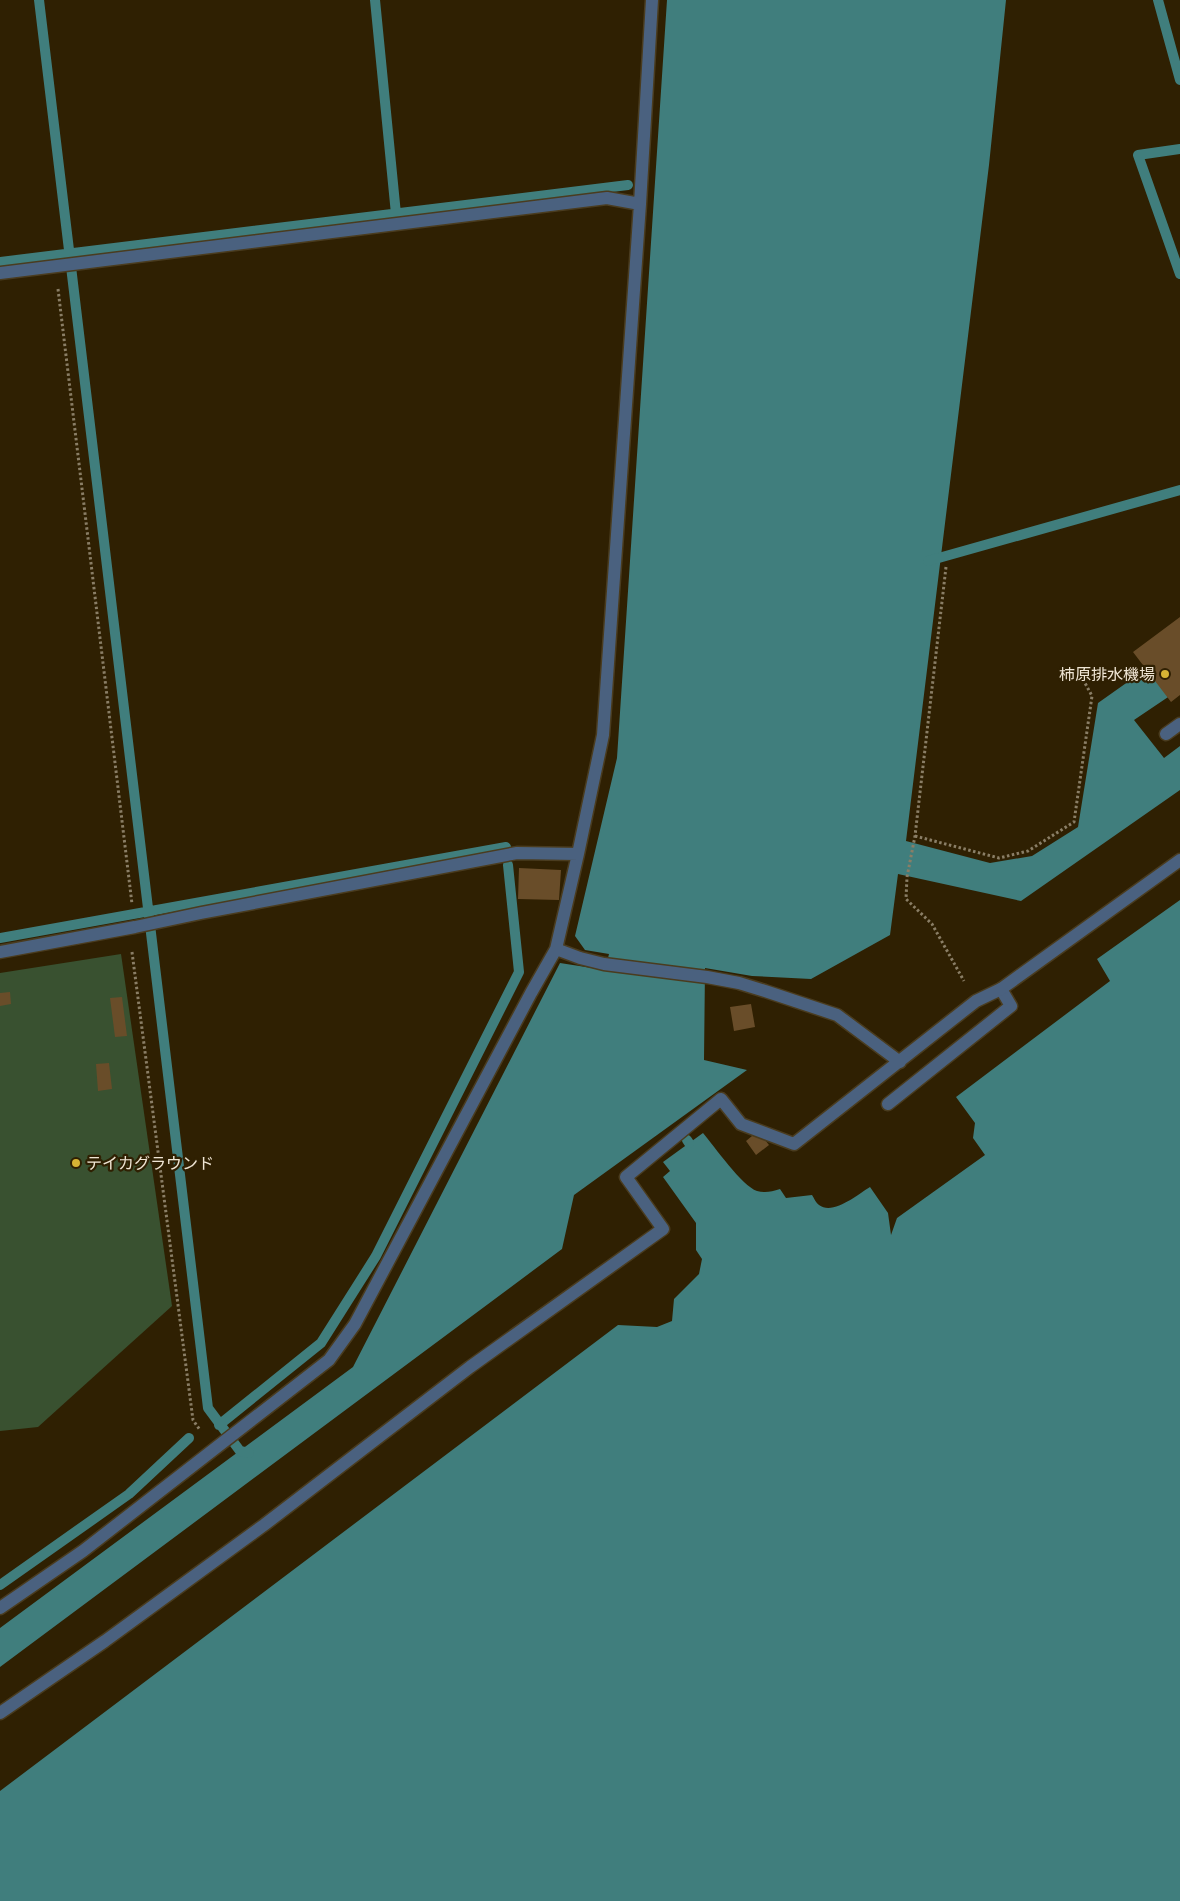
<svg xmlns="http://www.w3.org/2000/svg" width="1180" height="1901" viewBox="0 0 1180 1901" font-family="'PT Sans','Noto Sans JP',sans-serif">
<rect width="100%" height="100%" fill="#2f2002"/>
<path fill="#395130" d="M121 954 172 1306 38 1427 0 1431V973Z"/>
<path fill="#407e7d" d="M667 0H1006L989 165 906 841 990 863 1032 856 1078 827 1098 703 1180 645V689L1134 720 1164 758 1180 746V790L1021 901 898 874 890 935 811 979 752 976 705 968 704 1060 747 1070 574 1195 562 1249 0 1667V1628L353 1367 560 963 605 970 609 954 585 950 575 936 617 758Z
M1180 900V1901H0V1791L618 1325 657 1327 672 1321 674 1299 699 1274 702 1259 696 1250V1223L663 1177 670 1171 663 1162 703 1133C714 1146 742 1186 757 1191 765 1193 771 1192 780 1189L786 1198 812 1195C814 1198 816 1203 819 1205 833 1216 858 1194 870 1187L888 1213 891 1235 897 1218 985 1155 973 1138 975 1123 956 1097 1110 981 1097 959Z"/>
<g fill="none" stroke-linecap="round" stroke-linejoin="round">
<path stroke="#407e7d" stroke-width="10" d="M39 0 208 1408 240 1451 249 1453
M375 0 396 214
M1158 0 1180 80
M1180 149 1138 155 1180 274
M0 262 628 185
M928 561 1180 490
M0 938 506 847
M687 1140 689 1143
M219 1425 321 1343 376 1256 519 972 508 865
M0 1585 129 1494 189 1438"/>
</g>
<path fill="#694d29" d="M1180 617V695L1171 702 1133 652Z
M519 868 561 870 559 900 518 899Z
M10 992 11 1004 0 1006V993Z
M122 997 127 1036 115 1037 110 998Z
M751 1004 755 1027 734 1031 730 1007Z
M109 1063 112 1089 98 1091 96 1064Z
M758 1131 769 1145 756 1155 746 1141Z"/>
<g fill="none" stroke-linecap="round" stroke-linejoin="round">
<g stroke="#4a3c1f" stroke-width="15">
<path id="lane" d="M1166 734 1180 724
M888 1104 1011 1006 1001 989"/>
</g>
<g stroke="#4a3c1f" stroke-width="15">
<path id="street" d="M0 273 607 198 640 204
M556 949 580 958 604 964 707 977 739 983 765 991 837 1015 900 1062
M0 952 135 927 201 913 517 853 578 854
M0 1608 83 1551 329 1360 355 1324 531 993 556 949 578 854 603 735 640 204 652 0
M0 1713 105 1641 264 1525 470 1367 663 1229 626 1177 721 1099 741 1124 794 1144 976 1001 1001 989 1180 860"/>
</g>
<path stroke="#8a7e66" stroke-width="3" stroke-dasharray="2.5 2.5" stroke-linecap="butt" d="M58 289 132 904
M946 567 915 836 907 877 906 899 932 924 964 981
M915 836 999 858 1028 851 1074 822 1092 696 1078 670
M132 952 193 1420 200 1430"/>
<use href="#lane" stroke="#4a617f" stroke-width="12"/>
<use href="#street" stroke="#4a617f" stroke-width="12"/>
</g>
<g fill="#d7b434" stroke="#2f2002" stroke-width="2">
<circle cx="1165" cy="674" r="5"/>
<circle cx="76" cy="1163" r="5"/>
</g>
<g text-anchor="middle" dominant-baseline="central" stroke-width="4.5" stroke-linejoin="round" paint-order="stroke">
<g font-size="16" fill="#efe5d4" stroke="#2f2002" text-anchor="end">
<text x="1155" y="674">柿原排水機場</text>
<text x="86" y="1163" text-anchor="start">テイカグラウンド</text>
</g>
</g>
</svg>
